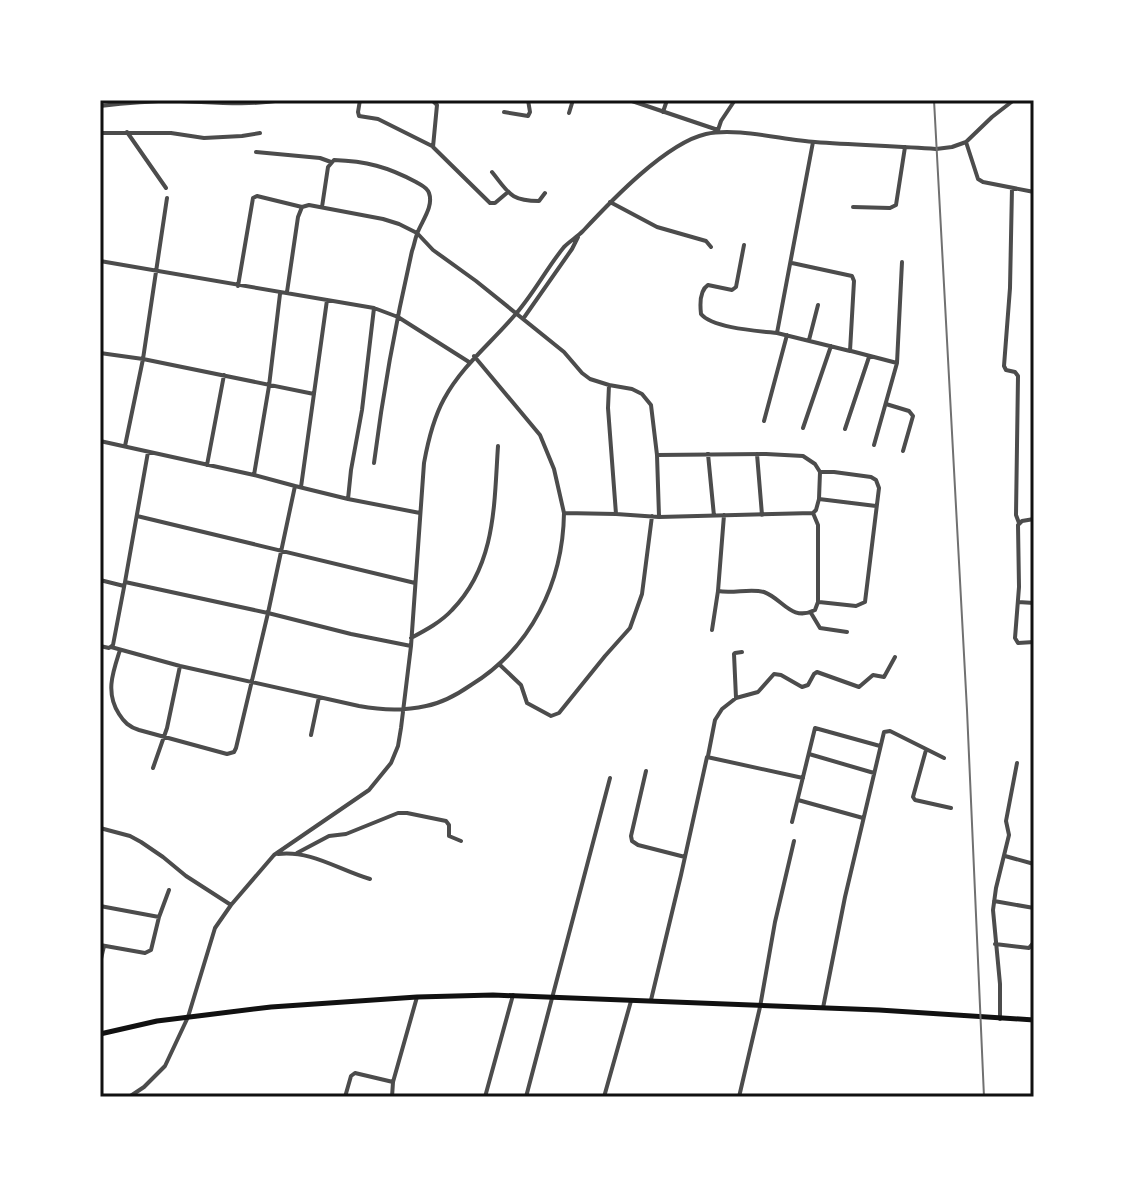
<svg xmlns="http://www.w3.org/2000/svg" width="1134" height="1197" viewBox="0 0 1134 1197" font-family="Poppins,sans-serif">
<rect width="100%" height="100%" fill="#fff"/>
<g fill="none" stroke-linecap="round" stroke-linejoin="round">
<path stroke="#4c4c4c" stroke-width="4" d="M360 100 358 112 359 116 378 119 432 146
M432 100 437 105 433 147 490 203H495L508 192
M629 100 718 130
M100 106C125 103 150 101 176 101 212 102 246 106 283 100
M504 112 528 116 530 112 528 100
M663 112 667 100
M569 113 573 100
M718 130 721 121 735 100
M127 132 166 188
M100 133H171L204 138 242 136 260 133
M966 142 978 179 983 182 1034 192
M256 152 320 158 331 162
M492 172C509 193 510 201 539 201L545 193
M1012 188 1010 288 1004 366 1006 370 1015 372 1018 376 1016 515 1019 523
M610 202 657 227 706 241 711 247
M322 207 328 167 334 160C366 161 388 167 416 182 421 185 427 187 429 193 434 207 421 222 417 234 415 239 414 246 412 251 396 321 383 392 374 463
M853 207 890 208 896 205 905 147
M744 245 736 287 732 290 708 285C700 290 700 305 701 314 712 328 758 331 777 333L813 142
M100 261 374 308 362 410 351 470 348 499 420 513
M238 286 253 198 257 196 302 207
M287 292 298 217 302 207 309 205 383 219 399 224 417 233 433 250 476 281 564 352 582 373 590 379 609 385
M280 294 269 386 254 475 295 486
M374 308 398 317 469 362
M523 319 572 249 578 237
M777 333 850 351 854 281 852 276 792 263
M809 340 818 305
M851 351 897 363 902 262
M100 353 143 359 314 394
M474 356 540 435 554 469 564 513 616 514 659 517 813 513 816 510 819 499 820 472 815 464 803 456 766 454 657 455
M886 404 909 411 913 416 903 451
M764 421 787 335
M803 428 831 346
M845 429 869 357
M100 441 254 475
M874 445 897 363
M125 446 143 359 167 198
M708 454 714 516
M757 454 762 515
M207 465 224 375
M301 487 327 300
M819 499 876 506
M616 514 608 408 609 385 632 389 642 394 651 405 657 455 659 516
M724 515 718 591C733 594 750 588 764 592 783 599 791 622 815 610L818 602V525L813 513
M137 516 415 583
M1034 519 1022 521 1018 525 1019 587 1015 638 1018 643 1034 642
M100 580 124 586
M125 582 148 452
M819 602 856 606 865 602 879 488 876 480 871 477 834 472H820
M1018 602 1034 603
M811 613 820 628 847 632
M712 630 718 591
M411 638C426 630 441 622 452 610 496 565 494 505 498 446
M100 646 109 648 113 645 125 582 268 613 295 486 348 499
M111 647 180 666 359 706C381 710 404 711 426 706 442 703 458 694 471 685 531 648 563 583 564 513
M120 650C113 672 105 692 119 714 124 722 129 727 139 730L227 754 234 752 236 748 268 613 351 634 411 646
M500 665 521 685 527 703 551 716 559 713 605 656 630 628 642 594 652 516
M736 698 734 654 735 653 742 652
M311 735 319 697
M926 750 913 797 915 800 951 808
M809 754 874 773
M708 756 715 720 722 709 736 698 758 692 774 674 781 675 802 687 808 685 814 674 817 672 859 687 873 675 884 677 895 657
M153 768 167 728 180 666
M646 771 631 836 632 841 638 845 685 857
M798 800 863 818
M792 822 815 728 880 746
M100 828 130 836 141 842 163 857 186 876 231 905
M297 853 329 836 346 834 398 813H407L446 821 449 825V836L461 841
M278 854C311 850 339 870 370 879
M1005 856 1034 864
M994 901 1034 908
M100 906 159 917
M995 944 1029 948 1034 942
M100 945 145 953 151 950 152 946 159 917 169 890
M100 963 104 946
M651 1000 681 875 707 757 803 778
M823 1008 845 897 884 732 890 731 944 758
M1000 1019V984L993 910 996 888 1009 835 1006 821 1017 763
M129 1097 144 1087 165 1066 188 1017 215 928 231 905 274 855 369 790 391 763 398 746 401 728 411 646 424 463C428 441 433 419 444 399 462 366 490 344 514 316 533 295 546 269 564 247 570 241 577 237 583 231 611 201 666 143 706 134 736 127 783 140 815 142 855 145 896 146 936 149L952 147 966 142 992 117 1014 100
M345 1097 351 1076 355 1073 393 1082
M392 1097 393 1082 417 997
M485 1097 513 995
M526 1097 610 778
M604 1097 631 1001
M739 1097 760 1007 775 922 794 841"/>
<path stroke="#111" stroke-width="5" d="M100 1034 157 1021 271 1007 417 997 493 995 879 1010 1034 1020"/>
<path stroke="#707070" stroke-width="2" d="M934 100 967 710 984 1097"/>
</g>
<rect width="1134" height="1197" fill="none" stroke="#ffffff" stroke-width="204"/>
<rect x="102" y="102" width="930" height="993" fill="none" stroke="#111" stroke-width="3"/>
</svg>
